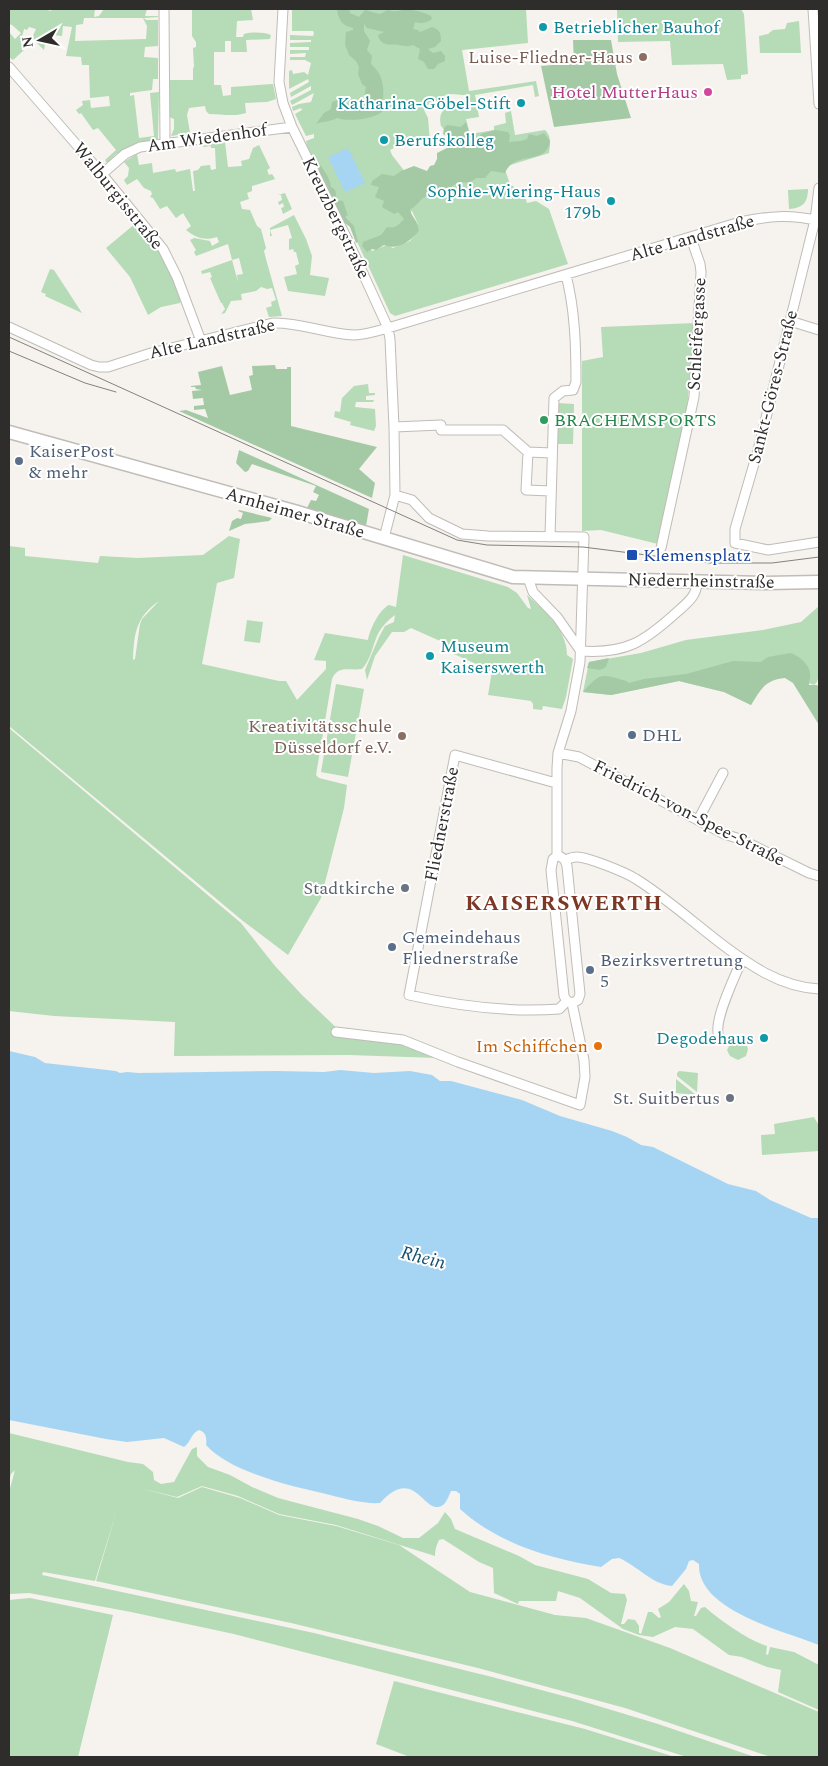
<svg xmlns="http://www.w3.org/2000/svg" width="828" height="1766" viewBox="0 0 828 1766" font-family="Spectral,serif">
<rect width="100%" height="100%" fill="#f6f2ed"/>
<path fill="#b5dbb7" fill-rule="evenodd" d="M9 9H44L51 11 52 9H95L94 17 99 16 104 9H147L145 16H158V17L144 18 146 20H158V46L145 47 144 57 158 58V79H153L152 90 130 93V96L134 95 139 138 154 136 150 93 159 92 158 139 132 146 116 154 107 163 105 160 116 150 98 128 93 130 81 113 79 114 76 110 83 105 82 101 90 100 91 108 110 106 109 96 90 98 89 65H82L81 57 66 56 72 27 63 26 62 36 47 34 44 50 32 38 36 29 29 27 27 30 24 29 22 37 30 39 32 43 13 60 9 57V32L15 39 21 33 12 25 9 24ZM84 18H143L147 26 146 39 75 41 76 25 83 24Z
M192 9H251L253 20 237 21 236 37H243L244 34C252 32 263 32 271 35L270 39 246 40 247 52H231V41H225V52H214V85H221L223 96 231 95V87L273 84 276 99 267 102 245 103 246 113C232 117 223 114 209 114L206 111 205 106 189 108 187 115 190 133 171 136 174 129V119L169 117 170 80H193V68L194 67 193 48 196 47V42L192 36Z
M292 9H526L528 43 462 50 469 91 536 81 539 96 535 97 533 85 475 95 479 117 466 119 470 134 494 130V126L506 123 505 113 511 111 515 135 545 130C552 137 550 144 549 153L504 167 510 184 524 194 527 203 536 201 549 209 568 264 395 316 390 313 348 222 344 224 308 149 306 141 314 138V134L306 136 295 114 302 110 301 108 293 111 292 107 299 104 311 102 314 93 292 105 290 101 311 90V86L291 97 290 93 309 82 308 79 289 89V71L292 70 293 74 304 72 308 75 311 63 305 60H290V57H305L306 53 290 54V50H309V47H290V43L311 42V40H290V35L313 36 314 33 313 31H292ZM452 94 463 95 470 97V100C454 102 436 107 441 126L474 163 403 208 412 181 392 155 390 150C405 143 415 134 430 142L428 118 424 110 426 106ZM412 211 418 224 419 231 410 241 393 248 387 245 372 251 369 247 411 225 407 213Z
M617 9H741L744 14 748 74 741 75V79L727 80 723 64 672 65 670 41 618 42Z
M799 21 801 53H760L759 36 768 34 773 30 785 29 787 23Z
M225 142 228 167 242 166 241 161 249 159 253 148 259 145 270 168 267 170 269 175 272 174 275 179 252 186V191L247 193 249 199 240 202 242 209 250 210 257 226 261 229 266 248 264 251 266 259 282 316 269 317 266 308 272 306 271 302 276 300 272 288 267 289 261 287 256 291 241 294 242 300 231 301 225 313 221 314 225 309 222 303H221L210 278 212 277 210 272 202 274 201 271 232 260 228 244 196 256 194 252 196 250 190 240 194 238 210 241 212 246 219 242 217 237C205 241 196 238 186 230L191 226 183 213 176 218 167 206 160 209 153 198 150 197 152 194 151 191 144 188 137 179 127 185 124 180 128 176 129 168 124 162 137 154 139 165 152 163 153 173 175 169 176 172 190 169 193 191H195L193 171 198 170 201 166 210 165 211 170 216 169 215 148H211V146L203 147V144ZM239 258 243 274 237 275 238 282 232 260Z
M808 189C808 203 802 208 789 209L788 190Z
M285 193 292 209 283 214 281 208 284 207 283 203 279 205 278 202 282 200 281 195H278Z
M294 215 306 239 312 256 310 275 329 278 325 296 288 291 284 277 297 274 295 266 299 264 296 252H294L293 249 289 250V239L292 238 288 225 270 230 272 236H270V228Z
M136 223 163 256 182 299 180 303 161 307 148 315 130 277 106 248Z
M50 269 54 270 82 313 45 296 46 294 41 292Z
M695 323 686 419 658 544 601 530 582 531V361L603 357 601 327Z
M368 384 369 393H375V395L366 396V400H374L373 402H356L355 407 375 409 376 426 374 431 350 425 351 422 334 417 335 411 340 412 342 398 354 386Z
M558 403 574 404 573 444H558Z
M229 536 240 539 234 578 217 583 202 664 279 681H286L297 700 326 669V661L314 660 325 633 368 640C370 629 379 610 389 605L396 607 403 555 508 587 517 593 528 608 531 609 527 595C544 611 567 629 567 655L573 659 566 697 562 709 543 706 542 710 533 709V704L531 701 488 695 492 671 447 651V644L411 628 404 632H392L375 656 367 680 365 670 379 637 385 626 394 622 395 615C387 621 381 627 377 636 372 648 371 659 362 669 350 671 338 665 332 679L316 775 319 778 347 785 344 808 321 898 288 955 243 921 9 726V546L25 548V556L98 563 100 556 138 558 203 555ZM159 601 142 619 140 624 135 659 133 660C134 633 136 617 159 601Z
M819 606V675L817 682 814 685 809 683 810 672 765 677 751 705 724 692 679 681 611 695 583 692 589 662 641 653 686 640 763 630 801 622Z
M247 620 263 622 260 643 244 641Z
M336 684 364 689 348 777 321 772Z
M9 728 241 923 275 966 302 995 343 1034 402 1041 438 1058 349 1055 174 1056 175 1022 54 1016 9 1011Z
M745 1040 748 1049 746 1056 738 1060 730 1056 727 1050 731 1042Z
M679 1071 698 1073 697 1092 677 1076V1073Z
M676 1079 696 1095 676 1093Z
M814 1117 819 1126V1151L762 1155 761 1135 775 1134 774 1124Z
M9 1433 128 1462 143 1464 153 1472 154 1480 161 1484 174 1482 192 1449 197 1447V1456L208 1467 230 1475 252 1487 278 1498 358 1519 378 1526 403 1538H419L438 1523 445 1512 451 1519 455 1529 519 1556 535 1565 588 1579 611 1593 625 1594 627 1600 621 1624H624L628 1619 635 1620 639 1626V1633L641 1634 648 1612H652L659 1618 661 1617 658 1609 669 1602 684 1584 689 1591 691 1601 698 1602 694 1616H696L701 1608 705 1607C721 1621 746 1639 767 1646L766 1654 768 1655 770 1647 794 1652 819 1665V1710L778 1692 781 1670 767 1667 742 1657 729 1655 693 1629 675 1627 653 1637 639 1635 623 1629 580 1598 558 1591 556 1601H519L518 1604 494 1593 493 1568 479 1562 443 1539 439 1540C436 1546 435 1550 435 1556L336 1525 279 1514 238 1496 202 1486 177 1497 139 1488 178 1498 202 1487 240 1498 279 1515 336 1526 399 1545 470 1592 555 1615 586 1618 670 1648 819 1712V1757H771L625 1708 478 1668 291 1623 96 1581 117 1510 95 1581 43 1572 42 1575 314 1633 492 1677 575 1699 658 1724 755 1757H687L572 1721 234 1634 131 1612 29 1593 10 1594 9 1492 15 1470 11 1474 9 1481Z
M30 1598 113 1615 78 1757H9V1600Z
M394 1681 585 1729 675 1757H410L376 1744Z"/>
<path fill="#a4caa5" d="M337 9H349L350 13 359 17 365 10 380 14 388 10C394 12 397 11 403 10 412 9 423 12 431 16L432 19C427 23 421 24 415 22L413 29 418 30 420 32 432 27C440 30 441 33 441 41L435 47 428 49 433 53 441 51 445 56V61L438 64 434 69H428L424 62 418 59 420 49 413 45C407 47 405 46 399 45 390 44 381 47 378 35L384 32 367 28 364 24V31L370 41 367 50 372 56 371 64C383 75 384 85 383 100L376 103 383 105 386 108C377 120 349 122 337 118 330 122 324 121 316 124L324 113 331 109 332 102 338 100 349 110 363 106 366 100 364 97 366 87 362 84 358 74 359 67 356 61 349 55 345 45 346 32 353 30V28C343 26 338 20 337 9Z
M573 40H611L617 74 631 118 554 127 541 66 574 63Z
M466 122 469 132 473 136V142L475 144 481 134 495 130 508 132 510 135 509 142 521 141 527 139 529 134 537 136 544 133 550 141C547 166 514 150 505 173L491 171 485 178H476C470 184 466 182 458 182L451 187C447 187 426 196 422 199 417 203 416 207 410 209 412 219 419 221 419 231 411 241 397 251 384 245L376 250 372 249 367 252 362 246 363 242 381 235 387 227C395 229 400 224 404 219L398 212 394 214 382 207 384 201 375 197 379 187 371 185 372 181 382 174 394 176 401 171 414 166 427 171 430 166 434 165 437 159V153L447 148 449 138 443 134 444 128 447 125 461 127Z
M315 162 319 163C324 171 330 177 331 187 338 190 335 195 337 200L343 201 348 216 346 215V218L354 226 358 242 356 243 350 227 341 220 333 205 334 202 328 193 329 190 325 188 323 182V178L320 172 317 171Z
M275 365 276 369H287V367H291V426L377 447 359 469 375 483 372 498 179 411 186 410 208 418 205 409 194 410V406L204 405 203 398 193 399 192 391 202 390 196 389 195 387H191V386L201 385 198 372 222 366 230 395 252 390 249 376 253 375 252 366Z
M239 450 369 509 366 526 309 512 307 508 311 500 316 501 319 495 313 492 316 486 252 464 248 471 245 472 236 463Z
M239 510 272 518 269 521 245 524 229 531 232 521 237 518 241 519 243 513 238 511Z
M790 653C798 655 809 664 810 673 811 676 809 682 809 685H817L819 687V725L793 683 785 678C765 680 761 689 751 705L724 692 679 681 611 695 583 692C601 672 601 674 626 681L629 683 644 679 686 674 733 661 761 662 768 657Z
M609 658 606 667 600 670 587 668 589 662Z"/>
<path fill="#a6d5f4" d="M348 148 365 183 345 192 328 157Z
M9 1051 35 1057 45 1063 116 1071 120 1073 127 1072 139 1073 277 1071 324 1072 340 1070 374 1073 410 1071 432 1075 440 1081H451L522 1100 560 1116 612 1131 627 1137 641 1145 653 1147 728 1184 756 1191 770 1200 811 1218H819V1645C785 1631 697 1611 699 1564L693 1560 689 1561 686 1569 672 1586C651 1584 638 1566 619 1558L612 1559 601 1567C552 1559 498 1544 460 1509V1494L456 1491H451C449 1495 447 1502 443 1505 424 1518 416 1463 380 1503 364 1504 346 1499 330 1495 295 1487 231 1473 206 1445 207 1438 206 1432 199 1430 191 1433 191 1442 184 1447L164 1438 127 1442 106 1439 9 1420Z"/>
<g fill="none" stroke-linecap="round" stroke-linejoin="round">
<g stroke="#c0bcb7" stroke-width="11">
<path id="street" d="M164 9 165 143
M283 9 279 82 283 103 292 127 349 243 388 328 390 339 394 427 395 495 384 538
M813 9 819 104
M9 67 102 174 163 249 177 277 201 341
M102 174 125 154 140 147 292 127
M819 188 815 220 758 450 735 529V543L768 550 819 542
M790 321 819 330
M9 327 91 365 99 367H108L151 353 273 323C300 322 326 334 354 335 365 335 377 331 388 328L740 222C769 216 790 214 819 221
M394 427 441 425
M441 430H503L528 452
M551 491 526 490 528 452 552 453
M395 495 412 500 429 518 462 534 488 536 584 537 580 662 571 711 558 753 557 768V856L553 859 551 870 564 996 567 1001 572 1003
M550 537 554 398 563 391 573 390 576 382C576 346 575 310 566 275
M661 548 694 397 701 272 700 264 691 238
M528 578 533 592 557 617 580 650
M581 651C626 654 644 642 677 612 687 603 697 596 697 582
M558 753 579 757 724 834 740 839 809 873 819 876
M556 783 455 755 409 995C458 1006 508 1013 559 1009L567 1001
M698 820 723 773
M561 857 565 860 567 866 580 994 578 1000 572 1003
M565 860C568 859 572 857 576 857 586 856 627 873 636 879 681 907 718 947 765 973 782 982 800 988 819 989
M336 1032 403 1040 458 1062 580 1105 585 1077 584 1060 572 1003
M719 1037C712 1022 736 975 742 959"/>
</g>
<g stroke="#c0bcb7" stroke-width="15">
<path id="secondary" d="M9 432 294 511 513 577 766 583 819 582"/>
</g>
<use href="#street" stroke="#fff" stroke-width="9"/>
<use href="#secondary" stroke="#fff" stroke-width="12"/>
<path stroke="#85827e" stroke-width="1" d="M9 337 457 540 487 545 583 547 710 563H772L819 557
M9 351 85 383 116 392"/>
</g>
<g fill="#0f9aa8" stroke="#fff" stroke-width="2">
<circle cx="543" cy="27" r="5"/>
<circle cx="521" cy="103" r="5"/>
<circle cx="384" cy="140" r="5"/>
<circle cx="611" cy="201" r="5"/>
<circle cx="430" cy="656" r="5"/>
<circle cx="764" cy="1038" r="5"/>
</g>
<g fill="#8d6e63" stroke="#fff" stroke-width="2">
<circle cx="643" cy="57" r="5"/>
<circle cx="402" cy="736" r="5"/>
</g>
<circle fill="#d1479c" stroke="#fff" stroke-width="2" cx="708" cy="92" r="5"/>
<circle fill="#2e9e5b" stroke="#fff" stroke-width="2" cx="544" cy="420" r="5"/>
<g fill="#5c6f8a" stroke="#fff" stroke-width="2">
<circle cx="19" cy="461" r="5"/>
<circle cx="632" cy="735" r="5"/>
<circle cx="392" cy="947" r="5"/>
<circle cx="590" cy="970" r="5"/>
</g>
<rect fill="#1a4fb4" stroke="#fff" stroke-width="2" x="626" y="549" width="12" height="12" rx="2.5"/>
<g fill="#6b7280" stroke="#fff" stroke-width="2">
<circle cx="405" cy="888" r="5"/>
<circle cx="730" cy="1098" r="5"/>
</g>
<circle fill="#e8710a" stroke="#fff" stroke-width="2" cx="598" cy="1046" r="5"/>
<g text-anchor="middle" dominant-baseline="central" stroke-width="4" stroke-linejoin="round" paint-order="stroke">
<g font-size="18" fill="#0d838f" stroke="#fff" text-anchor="start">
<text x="553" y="27">Betrieblicher Bauhof</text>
<text x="511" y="103" text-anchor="end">Katharina-Göbel-Stift</text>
<text x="394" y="140">Berufskolleg</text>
<text x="601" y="191" text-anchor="end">Sophie-Wiering-Haus<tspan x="601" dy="21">179b</tspan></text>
<text x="440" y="646">Museum<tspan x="440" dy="21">Kaiserswerth</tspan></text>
<text x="754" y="1038" text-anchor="end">Degodehaus</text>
</g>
<g font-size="18" fill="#785e54" stroke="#fff" text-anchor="end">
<text x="633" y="57">Luise-Fliedner-Haus</text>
<text x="392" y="726">Kreativitätsschule<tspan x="392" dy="21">Düsseldorf e.V.</tspan></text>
</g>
<g font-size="18" fill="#b23c85" stroke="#fff" text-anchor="end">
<text x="698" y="92">Hotel MutterHaus</text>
</g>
<g font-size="18" fill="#2f2d2b" stroke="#fff">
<text transform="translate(207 138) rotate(-8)">Am Wiedenhof</text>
<text transform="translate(118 196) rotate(51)">Walburgisstraße</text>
<text transform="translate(336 218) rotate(64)">Kreuzbergstraße</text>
<text transform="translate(692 238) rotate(-16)">Alte Landstraße</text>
<text transform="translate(697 334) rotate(-87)">Schleifergasse</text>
<text transform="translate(212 339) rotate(-13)">Alte Landstraße</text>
<text transform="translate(773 387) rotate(-76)">Sankt-Göres-Straße</text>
<text transform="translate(295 513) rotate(16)">Arnheimer Straße</text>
<text transform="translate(701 581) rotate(1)">Niederrheinstraße</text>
<text transform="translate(689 813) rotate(27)">Friedrich-von-Spee-Straße</text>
<text transform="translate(442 824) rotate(-79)">Fliednerstraße</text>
</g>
<g font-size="18" fill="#27864d" stroke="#fff" text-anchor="start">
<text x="554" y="420">BRACHEMSPORTS</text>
</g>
<g font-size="18" fill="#4e5e75" stroke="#fff" text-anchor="start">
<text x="29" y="451">KaiserPost<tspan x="29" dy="21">&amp; mehr</tspan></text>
<text x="642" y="735">DHL</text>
<text x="402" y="937">Gemeindehaus<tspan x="402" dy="21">Fliednerstraße</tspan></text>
<text x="600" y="960">Bezirksvertretung<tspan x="600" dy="21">5</tspan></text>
</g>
<g font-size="18" fill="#164399" stroke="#fff" text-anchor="start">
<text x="643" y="555">Klemensplatz</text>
</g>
<g font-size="18" fill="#5b616d" stroke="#fff" text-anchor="end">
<text x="395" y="888">Stadtkirche</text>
<text x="720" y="1098">St. Suitbertus</text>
</g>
<g font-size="18" fill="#c56008" stroke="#fff" text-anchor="end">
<text x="588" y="1046">Im Schiffchen</text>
</g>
<g font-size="19" font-style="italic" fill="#164e6d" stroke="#fff">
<text transform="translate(423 1258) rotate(14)">Rhein</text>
</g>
<g font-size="22" font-weight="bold" letter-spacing="1" fill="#7c3825" stroke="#fff">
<text x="564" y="903">KAISERSWERTH</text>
</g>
</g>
<rect width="828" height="1766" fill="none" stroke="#2f2d2b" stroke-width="20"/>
<g transform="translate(40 40) rotate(261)" stroke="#ffffff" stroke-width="4" paint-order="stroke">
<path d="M0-4L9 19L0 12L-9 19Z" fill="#2f2d2b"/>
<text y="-8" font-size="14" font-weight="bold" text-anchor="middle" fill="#2f2d2b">N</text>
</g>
</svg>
